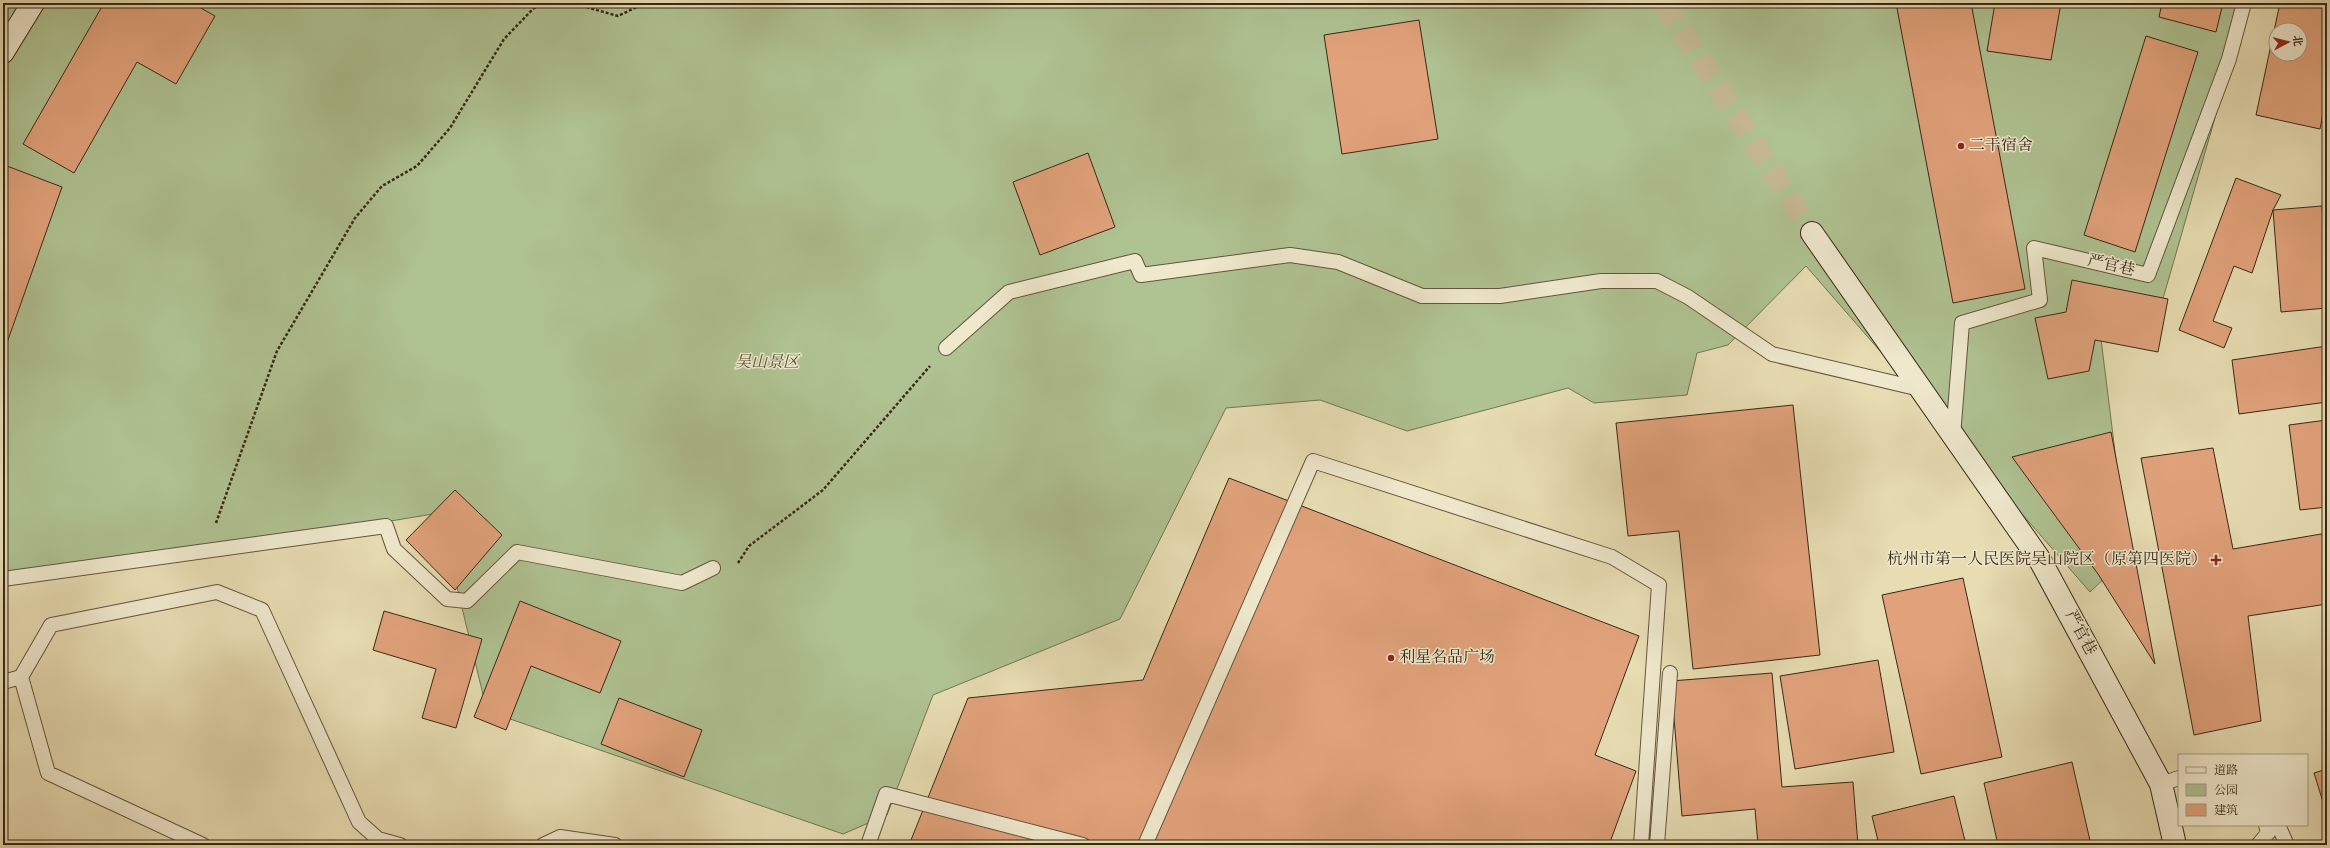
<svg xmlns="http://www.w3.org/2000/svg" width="2330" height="848" viewBox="0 0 2330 848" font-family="Vollkorn,'Noto Serif SC',serif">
<rect width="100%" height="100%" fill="#e7dcb2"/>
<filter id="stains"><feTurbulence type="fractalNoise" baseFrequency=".005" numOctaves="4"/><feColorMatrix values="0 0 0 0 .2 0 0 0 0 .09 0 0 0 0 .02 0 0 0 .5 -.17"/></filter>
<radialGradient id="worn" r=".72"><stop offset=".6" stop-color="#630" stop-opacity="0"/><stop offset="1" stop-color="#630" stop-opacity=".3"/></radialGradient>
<path fill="#afc292" stroke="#747554" d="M3 3H2248L2158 316 2099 323 2128 556 2090 592 1806 266 1728 345 1697 353 1687 395 1594 403 1568 388 1407 431 1320 400 1226 408 1120 619 933 695 887 815 843 834 487 711 439 513 3 585Z"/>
<path fill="#e1a27b" stroke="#382815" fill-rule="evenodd" d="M104 3H192L215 16 176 84 137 62 74 173 23 144Z
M1896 3H1971L2025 289 1953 303Z
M1995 3H2061L2051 60 1987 51Z
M2162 3H2223L2216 32 2159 17Z
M2280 3H2327V94L2320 129 2256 115ZM2276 30H2300V54H2276Z
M1419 20 1438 139 1342 154 1324 35Z
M2146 36 2198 52 2135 252 2084 235Z
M1088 153 1115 227 1040 255 1013 182Z
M7 166 62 187 3 354V178Z
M2236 178 2281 195 2273 210 2252 273 2234 266 2213 321 2232 328 2224 348 2179 330Z
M2322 206 2327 272V308L2281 312 2273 210Z
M2072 280 2168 299 2158 352 2095 340 2089 371 2048 379 2035 318 2066 312Z
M2327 346V402L2239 414 2232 360Z
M1793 405 1820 655 1693 669 1679 531 1628 536 1616 423Z
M2327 420V507L2300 510 2289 425Z
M2111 432 2155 664 2098 574 2012 457Z
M2213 448 2233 549 2327 533V604L2248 616 2261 721 2194 735 2141 458Z
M1229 478 1639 636 1595 755 1636 771 1609 845H909L968 698 1143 680Z
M455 490 502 535 455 590 406 540Z
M1963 578 2002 757 1921 774 1882 595Z
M520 601 621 641 600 693 531 666 506 730 474 717Z
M384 611 482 639 456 728 422 718 436 669 373 650Z
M1878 660 1894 752 1795 769 1780 676Z
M1772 673 1782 787 1853 782 1858 845H1758L1755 809 1682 816 1671 681Z
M619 698 702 730 684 777 601 744Z
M2072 762 2091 845H1998L1984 783Z
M2327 769V815L2314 773Z
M1954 796 1966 845H1879L1872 816Z"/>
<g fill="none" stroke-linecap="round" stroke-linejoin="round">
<path stroke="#c4b893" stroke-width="22" stroke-dasharray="22 11" stroke-linecap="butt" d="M1664 3 1812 233"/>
<g stroke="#64553c" stroke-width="16">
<path id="lane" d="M946 348 1009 292 1135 261 1141 275 1290 255 1338 262 1422 296H1500L1601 281H1657L1688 297 1772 354 1920 389
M1953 436 1962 323 2040 300 2034 248 2148 275 2229 59 2244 3
M3 579 386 526 394 549 447 599 467 601 517 552 682 583 713 568
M3 682 21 677
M2161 784 2179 778
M2278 825 2287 845
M203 845 48 773 21 677 51 625 217 592 262 610 359 822 378 839 400 845
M543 845 560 837 615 845
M868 845 886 794 1083 845
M1145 845 1313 461 1612 557 1659 585 1641 845
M1657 845 1670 673
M2258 845 2268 833 2266 825"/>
</g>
<g stroke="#382815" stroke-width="24">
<path id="secondary" d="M3 52 33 3
M1812 233 2040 560 2161 784 2175 845"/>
</g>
<path stroke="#382815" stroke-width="2.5" stroke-dasharray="3 2" stroke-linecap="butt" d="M572 3 618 16 645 3
M216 523 277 351 355 218 382 186 417 166 450 128 504 39 534 8 548 3
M738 563 749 546 823 490 930 366"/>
<use href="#lane" stroke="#efe8cd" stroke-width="14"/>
<use href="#secondary" stroke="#efe8cd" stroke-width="22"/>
</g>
<g fill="#8f2418" stroke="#efe8cd" stroke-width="1.5">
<circle cx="1961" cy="146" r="4"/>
<path d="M2214 554h4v4h4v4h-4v4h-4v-4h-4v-4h4z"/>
<circle cx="1391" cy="658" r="4"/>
</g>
<g text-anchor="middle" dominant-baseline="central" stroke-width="3" stroke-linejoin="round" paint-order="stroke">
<g font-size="16" fill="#382815" stroke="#efe8cd" text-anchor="start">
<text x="1969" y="146">二干宿舍</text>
<text x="2207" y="560" text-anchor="end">杭州市第一人民医院吴山院区（原第四医院）</text>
<text x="1399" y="658">利星名品广场</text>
</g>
<g font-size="16" fill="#382815" stroke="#efe8cd">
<text transform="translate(2111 266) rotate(13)">严官巷</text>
<text transform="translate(2080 633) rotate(62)">严官巷</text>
</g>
<g font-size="16" font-style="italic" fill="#564e34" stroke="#efe8cd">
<text x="767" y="363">吴山景区</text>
</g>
</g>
<rect width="2330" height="848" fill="none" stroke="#e7dcb2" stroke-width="16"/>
<rect x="4" y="4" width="2322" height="840" fill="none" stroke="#382815" stroke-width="2"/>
<rect x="8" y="8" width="2314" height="832" fill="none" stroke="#382815"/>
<rect x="2178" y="754" width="130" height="72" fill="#efe8cd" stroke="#a69b83"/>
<rect x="2186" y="767" width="20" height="6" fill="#efe8cd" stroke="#a69b83"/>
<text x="2214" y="774" font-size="12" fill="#382815">道路</text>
<rect x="2186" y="784" width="20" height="12" fill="#afc292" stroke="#a69b83"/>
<text x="2214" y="794" font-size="12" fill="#382815">公园</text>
<rect x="2186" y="804" width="20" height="12" fill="#e1a27b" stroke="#a69b83"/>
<text x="2214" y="814" font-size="12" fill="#382815">建筑</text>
<g transform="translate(2288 42) rotate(83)"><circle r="19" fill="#efe8cd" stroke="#a69b83"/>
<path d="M0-3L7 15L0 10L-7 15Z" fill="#8f2418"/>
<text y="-6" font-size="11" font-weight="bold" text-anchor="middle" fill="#382815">北</text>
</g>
<rect width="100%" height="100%" filter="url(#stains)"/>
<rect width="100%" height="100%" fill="url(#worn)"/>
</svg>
